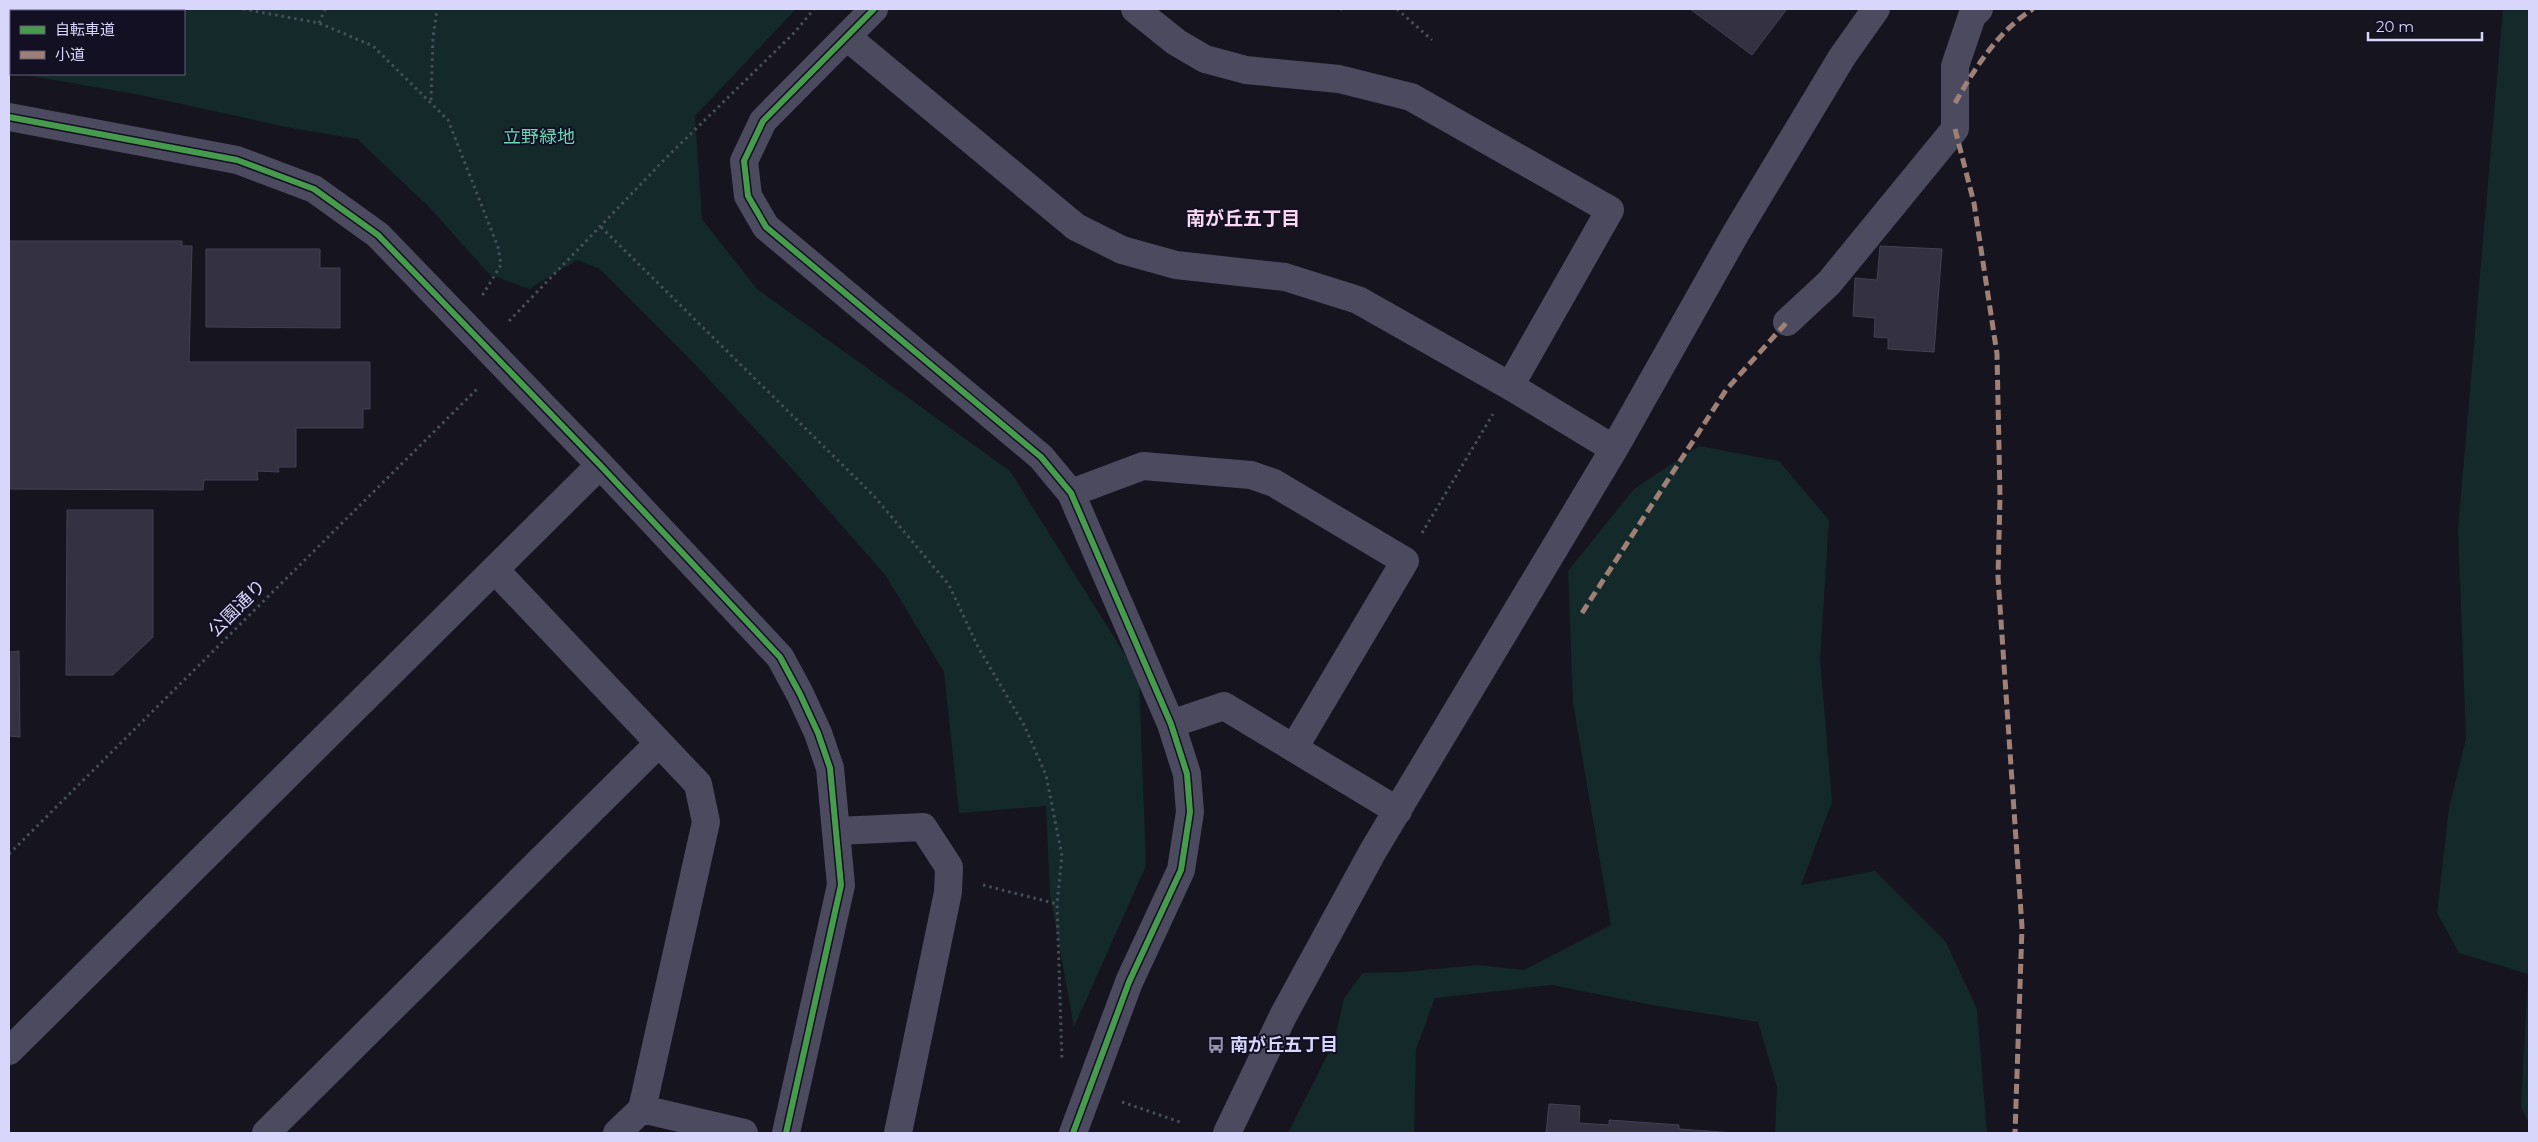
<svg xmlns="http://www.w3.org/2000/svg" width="2538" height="1142" viewBox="0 0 2538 1142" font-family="Montserrat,'Noto Sans JP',sans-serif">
<rect width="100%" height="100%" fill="#16141f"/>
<path fill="#142929" d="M9 9H796L695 116 702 219 757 289 1010 471 1139 677 1146 866 1074 1027 1050 895 1046 806 959 813 944 672 886 576 794 471 690 359 600 269 577 260 529 289 489 274 430 208 357 139 291 128 140 95 20 74H184V11H11V73L9 72Z
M2503 9H2529V1124L2521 1106 2528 974 2459 953 2437 913 2449 808 2466 739 2458 529Z
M1699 446 1779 461 1829 520 1820 659 1832 802 1801 885 1875 871 1946 942 1977 1009 1987 1133H1775L1777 1087 1758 1022 1652 1005 1552 985 1435 998 1416 1049 1414 1133H1288L1334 1042 1344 998 1363 973 1402 972 1478 965 1524 970 1611 925 1573 703 1568 571 1634 489Z"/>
<path fill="#343241" stroke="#434052" d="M1690 9H1787L1752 55Z
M9 241H182V246H192L189 362H370V409H363V428H296V467H278L279 472 257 471 258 480H204L203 490 9 489Z
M1880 246 1942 249 1934 352 1888 349V338L1874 337 1875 318 1853 316 1855 278 1877 280Z
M206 249H320V268H340V328L206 327Z
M67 510H153V637L113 675H66Z
M19 651 20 737 9 736V652Z
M1549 1104 1580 1106 1579 1123 1609 1125V1120L1679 1125V1129L1735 1133H1546Z"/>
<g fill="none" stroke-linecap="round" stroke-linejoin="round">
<path stroke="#45505b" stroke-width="3" stroke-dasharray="2.5 4" stroke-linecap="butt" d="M243 9 319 23 373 46 448 120 498 247 501 265 482 296
M1340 9H1342
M1397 9 1432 40
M319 23 325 9
M431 100 433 37 437 9
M601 227 874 496 949 585 978 647 1024 725 1046 775 1062 856 1057 904
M509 321 667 157 795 32 814 9
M1422 533 1493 414
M9 854 478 388
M983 885 1057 904 1062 1061
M1122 1102 1180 1122"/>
<path stroke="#4b4a5f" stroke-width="28" d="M874 9 763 121 744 161 748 196 766 227 1041 457 1071 493 1171 724 1187 774 1190 812 1181 870 1129 982 1073 1133
M1135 9 1176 42 1205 59 1246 70 1339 79 1411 97 1610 210 1510 386
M847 37 1076 227 1122 250 1176 265 1285 277 1358 300 1510 386 1614 449
M9 117 237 160 314 189 378 235 600 465 780 657 800 694 818 733 830 768 841 885 786 1133
M1787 322 1829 283 1955 129V66L1972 16 1979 9
M1071 493 1143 466 1251 475 1274 483 1405 561 1294 748
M495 570 698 784 706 822 642 1109 617 1133
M1171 724 1224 706 1398 811
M838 831 923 827 949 867 948 892 898 1133
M9 1051 600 465
M642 1109 744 1133
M266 1133 659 743
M1227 1133 1283 1016 1373 851 1614 449 1736 233 1842 57 1876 9"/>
<path stroke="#9e8076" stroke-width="5" stroke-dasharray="10 5" stroke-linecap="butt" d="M1955 103C1975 68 1998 31 2033 9
M1955 129 1974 203 1997 354 2000 496 1998 577 2022 927 2015 1133
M1582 613 1726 390 1787 322"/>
<g stroke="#131023" stroke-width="9">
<path id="cycleway" d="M874 9 763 121 744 161 748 196 766 227 1041 457 1071 493 1171 724 1187 774 1190 812 1181 870 1129 982 1073 1133
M9 117 237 160 314 189 378 235 600 465 780 657 800 694 818 733 830 768 841 885 786 1133"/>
</g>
<use href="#cycleway" stroke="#469c4c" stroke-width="6"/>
</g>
<defs>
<g id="bus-bare" transform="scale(1.35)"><path d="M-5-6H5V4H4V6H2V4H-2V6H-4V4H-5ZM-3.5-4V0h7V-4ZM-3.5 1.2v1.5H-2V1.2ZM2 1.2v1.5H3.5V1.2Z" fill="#9492ae" stroke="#131023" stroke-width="2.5" paint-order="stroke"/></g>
</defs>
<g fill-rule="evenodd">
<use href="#bus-bare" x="1216" y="1045"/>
</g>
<g text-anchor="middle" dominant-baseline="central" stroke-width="4" stroke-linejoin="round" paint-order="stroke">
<g font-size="18" fill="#68d5b5" stroke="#131023">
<text x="539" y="137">立野緑地</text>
</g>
<g font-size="18" fill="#d8d6fb" stroke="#131023">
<text transform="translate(237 608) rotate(-45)">公園通り</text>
</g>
<g font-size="18" font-weight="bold" fill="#d8d6fb" stroke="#131023" text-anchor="start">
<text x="1230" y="1045">南が丘五丁目</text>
</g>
<g font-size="19" font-weight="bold" fill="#fbd8f0" stroke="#131023">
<text x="1243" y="218">南が丘五丁目</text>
</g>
</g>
<rect width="2538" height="1142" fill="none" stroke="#d8d6fb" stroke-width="20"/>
<rect x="10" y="10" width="175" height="65" fill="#131023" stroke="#625f79"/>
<rect x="20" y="26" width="25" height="8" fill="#469c4c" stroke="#625f79"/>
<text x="55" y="35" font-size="15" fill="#d8d6fb">自転車道</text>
<rect x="20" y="51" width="25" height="8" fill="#9e8076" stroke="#625f79"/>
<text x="55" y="60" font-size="15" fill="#d8d6fb">小道</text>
<path d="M2368 32v8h114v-8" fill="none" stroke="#d8d6fb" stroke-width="2.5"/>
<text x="2376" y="32" font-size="15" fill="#d8d6fb" stroke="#131023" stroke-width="4" paint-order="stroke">20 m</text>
</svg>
